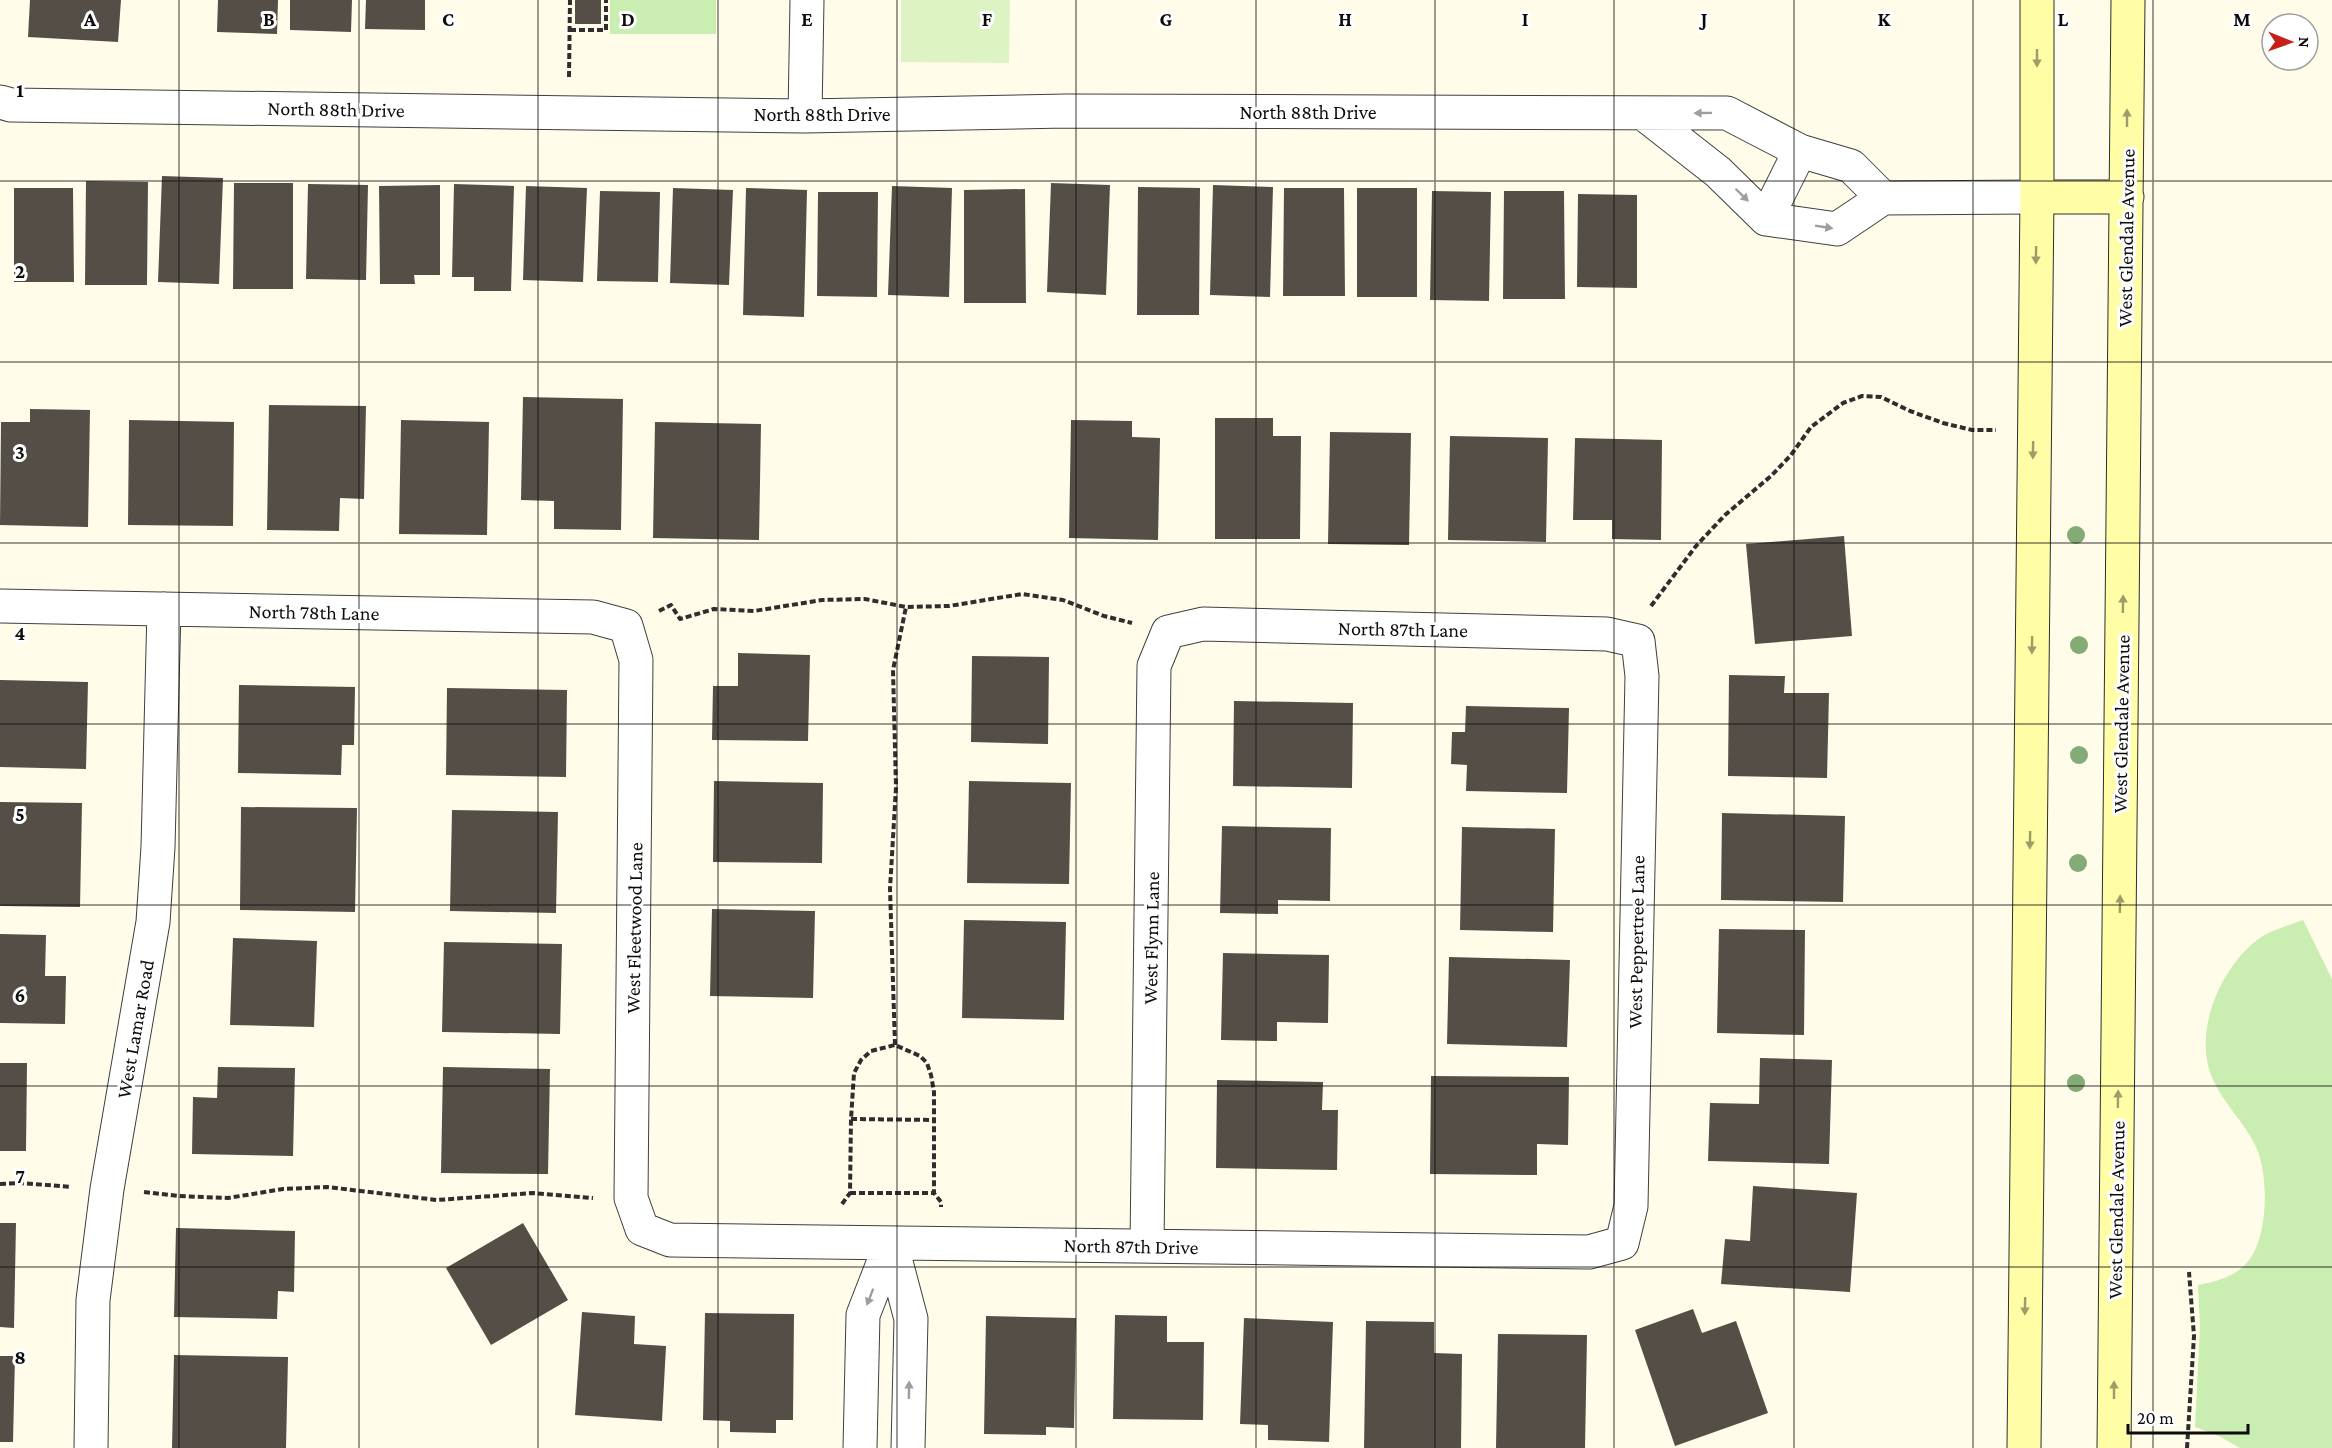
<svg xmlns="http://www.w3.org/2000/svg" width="2332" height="1448" viewBox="0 0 2332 1448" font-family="'Crimson Pro',serif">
<rect width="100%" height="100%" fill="#fffdea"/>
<path fill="#caedb1" d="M610 0H716V34H610Z
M2303 920 2332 979V1448H2240L2221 1437 2195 1427 2200 1326 2198 1285C2214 1282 2231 1278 2244 1266 2269 1243 2269 1178 2257 1149 2245 1122 2222 1103 2211 1075 2194 1030 2220 969 2257 940 2271 930 2287 926 2303 920Z"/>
<path fill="#def3c4" d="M901 0H1010L1009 63 901 62Z"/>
<path fill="#554e47" d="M30 0H121L118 42 28 37Z
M218 0H278L277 34 217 32Z
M290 0H352L351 32 290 30Z
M366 0H425V30L365 29Z
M575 0H601V24H575Z
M162 176 223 178 219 284 158 282Z
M86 181 148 182 147 285H85Z
M234 183H293V289H233Z
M1051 183 1110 185 1106 295 1047 292Z
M308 184 368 185 366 280 306 279Z
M454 184 514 186 511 291H474V277H452Z
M440 185V275H414L415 284H380L379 186Z
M1213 185 1273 187 1270 297 1210 295Z
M526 186 587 188 583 282 523 280Z
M892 186 952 188 949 297 888 295Z
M1138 187 1200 188 1199 315H1137Z
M14 188H73L74 282H14Z
M673 188 733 190 729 285 670 283Z
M746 188 807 190 804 317 743 315Z
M1284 188H1344L1345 296H1283Z
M1357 188H1417V297H1357Z
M1025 189 1026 303H964V190Z
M600 191 660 192 658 282 597 281Z
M1432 191 1491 192 1489 301 1430 300Z
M1504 191H1564L1565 299H1503Z
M818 192H878L877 297 817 296Z
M1578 194 1637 195V288L1577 287Z
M523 397 623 399 621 530 554 529V501L521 500Z
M269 405 366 406 364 499 340 498 339 531 267 530Z
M30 409 90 410 88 527 0 525 1 422H30Z
M1215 418H1273V436H1301L1300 539H1215Z
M129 420 234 422 233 526 128 525Z
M401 420 489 422 487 535 399 534Z
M1071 420 1132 421V437L1160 438 1158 540 1069 538Z
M655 422 761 424 759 540 653 538Z
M1330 432 1411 433 1409 545 1328 544Z
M1450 436 1548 438 1546 542 1448 540Z
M1575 438 1662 440 1661 540 1612 539V520H1573Z
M1844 536 1852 636 1755 644 1746 544Z
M738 653 810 655 808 741 712 740 713 686H738Z
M972 656 1049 657 1048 744 971 742Z
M1729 675 1785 676 1784 693H1829L1827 778 1728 776Z
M0 680 88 682 86 769 0 767Z
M239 685 355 687 354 745H342L341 775 238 773Z
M447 688 567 690 566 777 446 775Z
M1234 701 1353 703 1352 788 1233 786Z
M1466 706 1569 708 1567 793 1466 791 1467 765 1451 764 1452 732H1465Z
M714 781 823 783 822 863 713 862Z
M969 781 1071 783 1069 884 967 883Z
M0 802 82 803 80 907 0 906Z
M241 807 357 808 355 912 240 910Z
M452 810 558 812 556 913 450 911Z
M1722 813 1845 816 1843 902 1721 900Z
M1222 826 1331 828 1330 901 1278 900V914L1220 913Z
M1462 827 1555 829 1553 932 1460 930Z
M712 909 815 911 813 998 710 996Z
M964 920 1066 922 1064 1020 962 1018Z
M1719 929 1805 930 1804 1035 1717 1033Z
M0 934 46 935 45 976H66L65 1024 0 1023Z
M233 938 317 941 314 1027 230 1025Z
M444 942 562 944 560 1034 442 1032Z
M1223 953 1329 955 1328 1023 1277 1022V1041L1221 1040Z
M1449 957 1570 960 1567 1047 1447 1044Z
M1760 1058 1832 1060 1829 1164 1708 1161 1710 1103 1759 1104Z
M0 1063H27L26 1151H0Z
M218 1067 295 1068 293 1156 192 1154 193 1097 217 1098Z
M443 1067 550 1069 548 1174 441 1173Z
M1431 1076 1569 1077 1568 1145 1537 1144V1175L1430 1174Z
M1217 1080 1323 1082 1322 1110H1338L1337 1170 1216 1168Z
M1753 1186 1857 1193 1850 1292 1721 1284 1725 1239 1750 1241Z
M0 1223H16L14 1328 0 1327Z
M523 1223 568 1300 491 1345 446 1268Z
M176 1228 295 1231 294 1292 278 1291 277 1319 174 1317Z
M1693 1309 1702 1333 1736 1321 1768 1413 1675 1446 1635 1330Z
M582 1312 635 1316 634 1344 666 1346 662 1421 575 1415Z
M705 1313 794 1314 793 1420H776V1433L730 1432V1421L703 1420Z
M1115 1315 1167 1316V1342H1204L1203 1420 1113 1419Z
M986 1316 1076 1318 1074 1428 1046 1427V1435L984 1434Z
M1244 1318 1333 1322 1329 1442 1268 1440V1425L1240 1424Z
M1366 1321 1434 1322V1353L1462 1354 1461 1448H1364Z
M1498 1334 1587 1335 1585 1448H1496Z
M174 1355 288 1357 286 1448H172Z
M0 1356H15L13 1442H0Z"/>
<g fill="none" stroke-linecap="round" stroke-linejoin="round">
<g stroke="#3f3f3f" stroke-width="35">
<path id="minor" d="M0 102 11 105 805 116 1066 111 1727 113 1800 151 1851 166 1883 198
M1644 114 1718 172 1766 219 1837 229 1883 198 2037 197
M805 116 807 0
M1766 219 1800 151
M0 606 593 617 626 626 636 660 631 1198 642 1229 670 1240 1589 1252 1622 1243 1631 1206 1642 676 1638 641 1607 634 1203 624 1168 632 1154 666 1147 1246
M891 1243 911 1319 908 1448
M91 1448 93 1300 107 1189 153 922 158 847 164 609
M860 1448 863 1315 891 1243"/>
</g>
<g stroke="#2e2e2e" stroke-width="35">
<path id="secondary" d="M2037 197H2127
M2024 1448 2037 197V0
M2114 1448 2128 0"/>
</g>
<path stroke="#2e2e2e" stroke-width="4" stroke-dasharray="6 3" stroke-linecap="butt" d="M570 30H606V0
M569 77 570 0
M1651 606 1696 546 1725 515 1771 476 1791 455 1811 427 1843 403 1862 396 1881 397 1910 411 1943 423 1972 430H1996
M659 611 671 605 680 619 714 609 754 611 822 600 865 599 906 607 949 606 1022 594 1063 600 1104 616 1132 623
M895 1045 890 889 896 787 893 670 906 607
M851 1119 934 1120
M0 1184 22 1183 71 1187
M144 1192 179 1196 228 1198 283 1189 327 1187 437 1200 533 1193 593 1198
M850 1193H934
M842 1204 850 1193 851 1119 854 1073 861 1060 871 1051 895 1045 920 1056 927 1063 931 1075 934 1092V1193L941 1202V1207
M2187 1448 2194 1336 2189 1272"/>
<use href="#minor" stroke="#fff" stroke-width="33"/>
<use href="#secondary" stroke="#fffda5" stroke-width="33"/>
</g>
<g fill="#84ab76">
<circle cx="2076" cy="535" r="9"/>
<circle cx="2079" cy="645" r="9"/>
<circle cx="2079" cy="755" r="9"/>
<circle cx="2078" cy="863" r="9"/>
<circle cx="2076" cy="1083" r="9"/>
</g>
<defs><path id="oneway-solid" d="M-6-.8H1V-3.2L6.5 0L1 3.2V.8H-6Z" transform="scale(1.5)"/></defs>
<g fill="#9e9d68">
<use href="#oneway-solid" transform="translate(2037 58) rotate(90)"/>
<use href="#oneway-solid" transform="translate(2127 118) rotate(-90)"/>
<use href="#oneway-solid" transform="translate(2036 255) rotate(91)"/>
<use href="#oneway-solid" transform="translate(2033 450) rotate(91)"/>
<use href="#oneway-solid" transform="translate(2123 604) rotate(-89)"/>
<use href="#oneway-solid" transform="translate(2032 645) rotate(91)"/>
<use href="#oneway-solid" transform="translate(2030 840) rotate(91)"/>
<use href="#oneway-solid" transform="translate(2120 904) rotate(-89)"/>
<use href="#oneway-solid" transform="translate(2118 1099) rotate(-89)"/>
<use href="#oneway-solid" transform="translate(2025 1306) rotate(91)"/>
<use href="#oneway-solid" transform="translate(2114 1390) rotate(-90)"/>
</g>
<g fill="#9e9e9e">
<use href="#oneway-solid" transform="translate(1703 113) rotate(179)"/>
<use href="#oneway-solid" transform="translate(1742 195) rotate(44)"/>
<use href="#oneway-solid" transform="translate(1824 227) rotate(9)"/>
<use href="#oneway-solid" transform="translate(870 1297) rotate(111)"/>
<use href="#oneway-solid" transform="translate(909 1390) rotate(-89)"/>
</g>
<path fill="none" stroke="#0c0c0c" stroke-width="1.5" stroke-opacity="0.55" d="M179 0V1448M359 0V1448M538 0V1448M718 0V1448M897 0V1448M1076 0V1448M1256 0V1448M1435 0V1448M1614 0V1448M1794 0V1448M1973 0V1448M2153 0V1448M0 181H2332M0 362H2332M0 543H2332M0 724H2332M0 905H2332M0 1086H2332M0 1267H2332"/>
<g text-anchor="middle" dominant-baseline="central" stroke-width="6" stroke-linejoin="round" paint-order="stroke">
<g font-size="20" fill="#0c0c0c" stroke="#fff">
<text transform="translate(336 109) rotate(1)">North 88th Drive</text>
<text x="1308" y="112">North 88th Drive</text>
<text x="822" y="114">North 88th Drive</text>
<text transform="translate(2126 238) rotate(-89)">West Glendale Avenue</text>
<text transform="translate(314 612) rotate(1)">North 78th Lane</text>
<text transform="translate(1403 629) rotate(1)">North 87th Lane</text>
<text transform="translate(2121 724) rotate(-89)">West Glendale Avenue</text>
<text transform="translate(634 928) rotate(-89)">West Fleetwood Lane</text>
<text transform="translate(1151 938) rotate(-89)">West Flynn Lane</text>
<text transform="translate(1636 942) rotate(-89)">West Peppertree Lane</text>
<text transform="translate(135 1029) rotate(-80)">West Lamar Road</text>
<text transform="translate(2116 1210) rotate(-89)">West Glendale Avenue</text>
<text transform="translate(1131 1246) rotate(1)">North 87th Drive</text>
</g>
</g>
<g font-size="20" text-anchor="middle" font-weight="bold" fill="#0c0c0c" stroke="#fff" stroke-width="6" stroke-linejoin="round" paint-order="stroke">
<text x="90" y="26">A</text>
<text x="269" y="26">B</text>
<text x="448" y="26">C</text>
<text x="628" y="26">D</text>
<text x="807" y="26">E</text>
<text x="987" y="26">F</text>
<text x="1166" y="26">G</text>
<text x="1345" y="26">H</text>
<text x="1525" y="26">I</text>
<text x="1704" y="26">J</text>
<text x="1884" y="26">K</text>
<text x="2063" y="26">L</text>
<text x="2242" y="26">M</text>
<text x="20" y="97">1</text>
<text x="20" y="278">2</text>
<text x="20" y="459">3</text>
<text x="20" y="640">4</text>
<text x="20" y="821">5</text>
<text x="20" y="1002">6</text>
<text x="20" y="1183">7</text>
<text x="20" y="1364">8</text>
</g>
<g transform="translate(2290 42) rotate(91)"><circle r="28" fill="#ffffff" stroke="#9e9e9e" stroke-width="1.5"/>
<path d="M0-4.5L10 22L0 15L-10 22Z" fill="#c72019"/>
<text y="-9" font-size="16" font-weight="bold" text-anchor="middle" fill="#0c0c0c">N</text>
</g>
<path d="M2128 1424v9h120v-9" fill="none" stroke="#0c0c0c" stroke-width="3"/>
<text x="2137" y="1424" font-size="18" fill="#0c0c0c" stroke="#ffffff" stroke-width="4.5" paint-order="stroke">20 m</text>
</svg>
